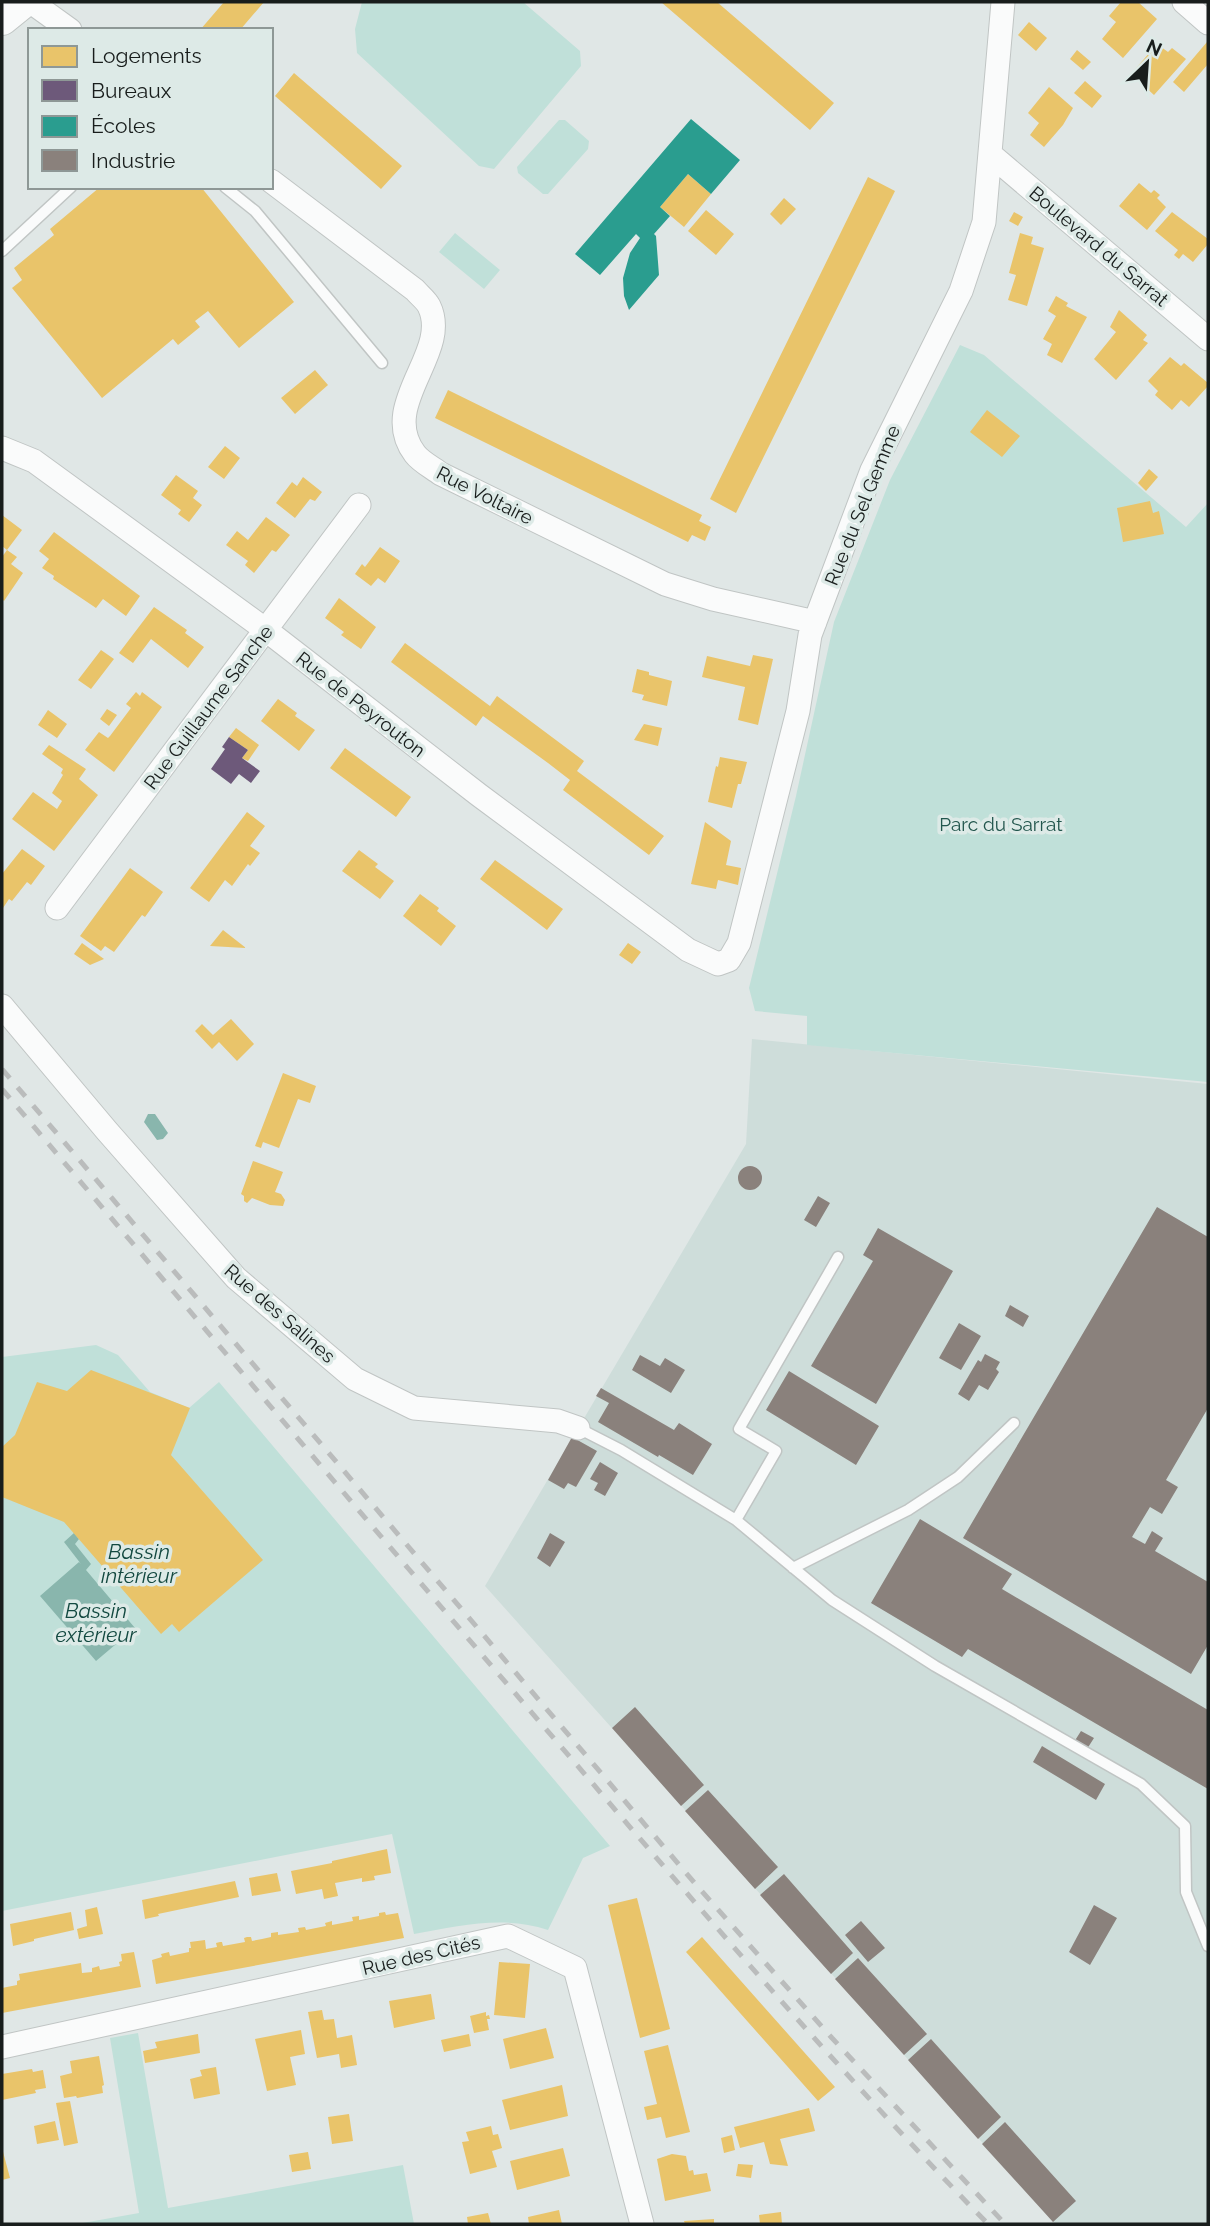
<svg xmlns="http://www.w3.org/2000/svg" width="1210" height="2226" viewBox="0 0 1210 2226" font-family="Raleway,sans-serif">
<rect width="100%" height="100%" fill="#e0e7e6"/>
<path fill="#ceddda" d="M752 1039 1208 1084V2224H1055L485 1586 746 1144Z"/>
<path fill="#c0e0d9" d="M362 2H523L580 51 581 66 494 169 479 166 357 53 355 29Z
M559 120H565L589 141 588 149 548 194H543L518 173 517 167Z
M455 233 500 270 484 289 439 252Z
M960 345 984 355 1186 527 1208 503V1082L807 1045V1016L755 1011 749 988 796 796 834 622 890 480Z
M96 1345 118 1355 150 1392 189 1408 219 1382 610 1846 583 1858 548 1930C503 1915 460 1926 414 1934L392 1834 2 1911V1357Z
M138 2033 168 2208 403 2165 414 2224H77L139 2213 110 2038Z"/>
<path fill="#89b6ad" d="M148 1114H155L168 1133 163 1139 157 1140 144 1122Z
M74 1533 79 1539 75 1544 91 1564 86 1570 135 1628 96 1661 40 1596 79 1562 81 1564 64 1542Z"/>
<path fill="#e9c46a" d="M224 2H264L240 30H200Z
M661 2H717L834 103 810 130Z
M1121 2H1138L1157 19 1123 58 1102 39 1116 22 1109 16Z
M1029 22 1047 38 1036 51 1018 35Z
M1207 42 1208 64 1184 92 1173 82Z
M1157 44 1168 52 1172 48 1186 59 1154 95 1131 74Z
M1077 50 1091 62 1083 70 1070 59Z
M294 73 402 166 381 189 275 96Z
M1085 81 1102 96 1092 108 1074 93Z
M1049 87 1073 108 1063 125 1044 147 1030 135 1039 123 1028 113Z
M688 174 711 194 684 227 660 207Z
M868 177 895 191 736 513 710 499Z
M1139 183 1151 193 1154 190 1160 195 1157 198 1166 207 1147 230 1119 206Z
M100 187H201L294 302 239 348 208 311 195 321 200 327 178 345 173 339 102 398 12 288 22 280 14 268 54 235 50 229Z
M784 198 796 209 781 225 770 214Z
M706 210 734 234 716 255 688 231Z
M1014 212 1023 217 1018 226 1009 221Z
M1172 212 1208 239V244L1193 262 1183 254 1179 259 1174 255 1178 250 1155 231Z
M1020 233 1033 237 1031 244 1044 248 1027 306 1008 300 1016 275 1009 273Z
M1056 296 1068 303 1066 306 1087 317 1062 363 1047 355 1052 344 1043 339 1056 316 1048 311Z
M1119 310 1147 335 1143 340 1148 343 1116 380 1094 359 1116 332 1110 327Z
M1170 357 1181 366 1184 363 1208 383V386L1189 407 1181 400 1172 410 1155 395 1158 391 1148 381Z
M315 370 328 385 295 414 281 398Z
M448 390 702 515 699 521 711 527 705 541 692 535 688 542 435 418Z
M987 410 1020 436 1002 457 970 432Z
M225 446 240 458 224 479 208 467Z
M1149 469 1158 477 1146 491 1138 483Z
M176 475 198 491 193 498 202 505 189 522 178 514 181 510 161 495Z
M303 477 322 492 315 501 310 499 295 518 276 503 292 482 297 486Z
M1150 501 1153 513 1159 511 1164 534 1123 542 1117 508Z
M2 515 22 530 7 550 2 546Z
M266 517 290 535 276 552 272 550 254 573 245 565 248 561 226 545 237 531 248 540Z
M54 532 140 596 126 616 103 599 96 608 53 579 54 576 42 568 49 559 39 551Z
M380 547 400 561 385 583 378 578 371 586 355 574 362 564 365 567Z
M7 550 17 557 11 564 23 573 4 601 2 599V557Z
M339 598 376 627 361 649 341 635 344 632 325 618Z
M154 607 187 630 185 633 204 647 188 668 151 639 133 663 119 653Z
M405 643 490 706 497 696 584 761 577 771 664 836 649 855 563 790 570 780 548 763 483 716 476 726 391 662Z
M101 650 114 659 91 689 78 680Z
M753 655 773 659 758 725 738 720 745 687 702 677 707 656 750 666Z
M637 669 649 672V675L672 681 667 706 642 700 644 695 632 692Z
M136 692 140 696 142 692 162 707 114 772 85 750 99 732 108 738 110 736 131 708 126 704Z
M278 699 297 713 295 716 315 730 299 751 261 721Z
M107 709 117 715 109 726 100 719Z
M48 710 67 724 57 738 38 725Z
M644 724 662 728 658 746 634 740Z
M236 728 259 745 248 761 242 758 248 750 229 737Z
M49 745 86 769 79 779 98 795 54 851 12 819 33 792 57 809 62 801 52 793 63 775 61 773 63 769 42 754Z
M345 748 411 797 396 817 330 768Z
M720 757 747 762 741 784H738L732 808 708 802 716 766 718 767Z
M247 812 265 826 250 846 260 853 250 866 248 864 232 886 225 880 209 902 190 888Z
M705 822 731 841 726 865 741 868 738 885 718 880 716 889 691 884Z
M22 849 45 866 31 885 27 882 12 901 9 899 3 908 2 874Z
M359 850 378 864 375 867 394 881 380 899 342 871Z
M495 860 563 909 547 930 480 879Z
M130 868 163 892 145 917 142 915 114 952 105 946 101 951 80 936Z
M420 894 439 908 437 911 456 926 441 946 403 916Z
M223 930 246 948 210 946Z
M82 943 104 959 90 965 74 954Z
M628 943 641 952 632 964 619 955Z
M231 1019 254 1044 237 1061 219 1042 212 1049 195 1031 202 1024 213 1035Z
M283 1073 316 1086 310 1103 298 1099 279 1148 263 1142 261 1148 255 1146Z
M253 1161 283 1172 275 1192 281 1194 285 1200 283 1206 270 1205 252 1198 247 1203 244 1201V1196L241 1194Z
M91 1370 190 1408 171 1455 263 1560 179 1632 172 1624 161 1634 64 1522 2 1497V1447L15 1435 37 1382 67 1391Z
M387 1849 391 1873 374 1876 375 1880 362 1882V1878L335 1883 338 1896 324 1899 322 1889 296 1894 291 1871 332 1863V1861Z
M277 1873 281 1891 252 1896 249 1878Z
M235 1881 239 1897 158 1914 159 1916 145 1919 142 1900Z
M637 1898 670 2029 640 2038 608 1905Z
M97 1907 103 1934 79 1939 77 1929 87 1926 85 1910Z
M71 1912 74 1930 34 1939V1941L13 1946 10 1924Z
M385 1912 386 1915 398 1913 404 1938 156 1984 152 1960 162 1957 161 1954 169 1952 170 1956 189 1952V1948H191L190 1942 205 1940 206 1949 217 1947 216 1943 220 1942H222L223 1946 245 1942 244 1938 247 1937H251L252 1941 262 1939 271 1937V1933L278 1932V1935L299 1932 298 1928 305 1927 306 1930 326 1926 325 1923 332 1921V1925L353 1921 352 1917 359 1916V1920L379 1916V1913Z
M702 1937 835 2087 818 2101 686 1952Z
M134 1952 141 1987 2 2013V1988L17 1985V1981L20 1980 19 1974 81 1963 82 1973 92 1972V1968L96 1967 99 1966 100 1970 120 1966 119 1962 122 1961 121 1954Z
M499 1962 530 1964 525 2018 494 2015Z
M431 1994 435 2019 394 2028 389 2001Z
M322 2010 324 2020 334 2019 337 2038 352 2035 357 2065 341 2068 339 2054 317 2058 308 2012Z
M486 2012V2016L489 2015 490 2019H487L489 2030 474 2033 470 2016Z
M546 2028 554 2058 510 2069 503 2039Z
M301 2030 305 2054 290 2057 296 2085 267 2091 255 2039Z
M198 2034 200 2053 145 2063 143 2051 157 2048 155 2042Z
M469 2034 471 2046 444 2052 441 2040Z
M668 2045 690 2132 666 2138 661 2117 647 2120 644 2107 657 2104 644 2051Z
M99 2056 104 2085 102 2086 103 2093 77 2098 76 2096 64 2098 60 2076 72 2073 70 2061Z
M216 2067 220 2094 194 2099 190 2079 202 2076 200 2070Z
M32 2069 33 2072 43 2070 46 2088 35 2090 36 2093 2 2100V2074Z
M562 2085 568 2116 510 2130 502 2100Z
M70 2101 78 2143 64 2146 56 2103Z
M809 2108 815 2131 780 2139 788 2166 770 2164 764 2142 740 2148 734 2127Z
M349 2114 353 2141 332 2144 328 2117Z
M55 2121 59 2140 37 2144 34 2126Z
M491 2126 493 2135 498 2134 502 2148 492 2151 497 2167 470 2174 462 2142 469 2141 466 2132Z
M732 2135 735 2150 724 2153 721 2138Z
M2 2148 10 2178 2 2180Z
M563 2148 570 2176 517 2190 510 2161Z
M308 2152 311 2169 292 2172 289 2155Z
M672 2154 686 2156 689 2171 693 2170 694 2175 707 2173 711 2191 665 2201 657 2159Z
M738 2164 753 2165 751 2178 736 2176Z
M559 2210 562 2224H529L528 2217Z
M781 2212 782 2224H760L759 2215Z
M488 2213 491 2224H468L467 2217Z
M714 2219V2224H685L684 2221Z"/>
<path fill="#6d597a" d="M229 737 248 750 242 758 260 771 251 783 239 774 231 784 211 769 225 749 222 747Z"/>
<path fill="#2a9d8f" d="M691 119 740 160 711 194 688 174 660 207 670 216 654 234 656 236 659 275 629 310 624 296 623 278 630 253 640 238 636 234 600 275 575 254Z"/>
<path fill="#8a817c" d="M738 1178a12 12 0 1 1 24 0a12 12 0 1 1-24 0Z
M818 1196 830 1203 816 1227 804 1220Z
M1157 1207 1208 1237V1408L1166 1480 1178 1487 1162 1514 1150 1507 1132 1537 1145 1544 1152 1531 1163 1538 1155 1551 1208 1582V1645L1191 1674 963 1538Z
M878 1228 953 1271 876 1404 811 1366 873 1261 863 1255Z
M1010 1305 1029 1316 1023 1327 1005 1316Z
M959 1323 981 1336 961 1370 939 1358Z
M985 1354 1000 1362 996 1369 999 1372 988 1390 979 1385 969 1401 958 1394 978 1360 981 1362Z
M640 1355 660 1366 665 1358 685 1370 671 1393 632 1370Z
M789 1371 879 1426 856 1465 766 1410Z
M601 1388 674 1430 679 1423 712 1444 693 1475 659 1455 658 1457 598 1422 609 1403 596 1396Z
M572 1437 597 1451 576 1487 568 1483 564 1489 548 1480Z
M600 1462 618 1473 605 1496 594 1490 598 1483 590 1479Z
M920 1519 1012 1574 1002 1589 1208 1710V1789L968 1649 962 1657 871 1603Z
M550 1533 565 1542 550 1567 537 1558Z
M635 1707 704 1785 681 1806 612 1728Z
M1081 1731 1094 1738 1087 1749 1074 1742Z
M1042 1746 1105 1784 1096 1800 1033 1762Z
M708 1790 778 1867 755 1889 685 1811Z
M784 1874 853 1953 831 1974 760 1895Z
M1094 1905 1117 1918 1090 1965 1069 1952Z
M861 1921 885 1948 868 1962 845 1935Z
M858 1958 927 2034 904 2055 835 1979Z
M931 2039 1001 2117 978 2139 908 2060Z
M1005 2122 1076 2201 1053 2222 982 2144Z"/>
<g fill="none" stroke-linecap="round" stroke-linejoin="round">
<g stroke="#c0c5c4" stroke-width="13">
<path id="lane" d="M225 187 255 211 382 363
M2 251 71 187
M578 1428 621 1450 736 1520 776 1451 739 1429 838 1257
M736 1520 832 1600 935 1666 1141 1784 1185 1826 1186 1892 1208 1946
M793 1568 908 1510 958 1477 1014 1423"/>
</g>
<g stroke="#c0c5c4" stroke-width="25">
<path id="street" d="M31 2 70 30
M1184 2 1208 23
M990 154 1208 339
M271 181 415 290C419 295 426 300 429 306 452 353 377 404 415 454 421 462 433 468 441 474L665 584 713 599 815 622
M2 448 34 461 266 630 479 795 688 950 718 964 729 960 739 943 798 711 810 635 872 470 961 291 984 222 1003 2
M57 908 359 505
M2 1006 107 1131 236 1278 355 1379 414 1408 558 1421 578 1428
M2 2047 508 1936 575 1968 642 2224"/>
</g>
<g stroke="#c0c5c4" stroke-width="34">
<path id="secondary" d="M2 19 23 2"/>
</g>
<use href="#lane" stroke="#fafbfb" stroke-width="10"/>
<use href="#street" stroke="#fafbfb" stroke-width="23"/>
<use href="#secondary" stroke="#fafbfb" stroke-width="32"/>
<path stroke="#babcbc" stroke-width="5" stroke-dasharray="12 12" stroke-linecap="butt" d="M2 1069 698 1887 832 2038 1005 2224
M2 1089C191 1312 379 1536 570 1757 706 1916 842 2075 988 2224"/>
</g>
<g text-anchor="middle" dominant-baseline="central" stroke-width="7" stroke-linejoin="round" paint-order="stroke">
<g font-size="19" fill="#181d1c" stroke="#ddeae7">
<text transform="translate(1099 246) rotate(40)">Boulevard du Sarrat</text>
<text transform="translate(485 495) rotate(27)">Rue Voltaire</text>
<text transform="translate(862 505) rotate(-68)">Rue du Sel Gemme</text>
<text transform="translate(361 704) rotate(38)">Rue de Peyrouton</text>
<text transform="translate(208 707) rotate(-53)">Rue Guillaume Sanche</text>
<text transform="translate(280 1313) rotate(41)">Rue des Salines</text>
<text transform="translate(421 1955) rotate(-13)">Rue des Cités</text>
</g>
<g font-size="19" fill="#22564d" stroke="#ddeae7">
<text x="1001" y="824">Parc du Sarrat</text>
</g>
<g font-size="21" font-style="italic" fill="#134940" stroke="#ddeae7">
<text x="139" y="1551">Bassin<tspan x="139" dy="24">intérieur</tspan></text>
<text x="96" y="1610">Bassin<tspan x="96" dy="24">extérieur</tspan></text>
</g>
</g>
<rect width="1210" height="2226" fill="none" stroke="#181d1c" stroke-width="7"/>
<rect x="28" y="28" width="245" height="161" fill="#ddeae7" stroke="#8e9896" stroke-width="2"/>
<rect x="42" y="46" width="35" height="21" fill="#e9c46a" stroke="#8e9896" stroke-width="2"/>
<text x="91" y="63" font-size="21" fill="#181d1c">Logements</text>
<rect x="42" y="80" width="35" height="21" fill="#6d597a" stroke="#8e9896" stroke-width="2"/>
<text x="91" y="98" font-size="21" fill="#181d1c">Bureaux</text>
<rect x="42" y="116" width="35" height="21" fill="#2a9d8f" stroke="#8e9896" stroke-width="2"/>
<text x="91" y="133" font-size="21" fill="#181d1c">Écoles</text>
<rect x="42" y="150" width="35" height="21" fill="#8a817c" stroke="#8e9896" stroke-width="2"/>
<text x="91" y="168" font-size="21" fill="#181d1c">Industrie</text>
<g transform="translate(1147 63) rotate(25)" stroke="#ddeae7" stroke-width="5" paint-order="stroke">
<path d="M0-5L12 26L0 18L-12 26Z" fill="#181d1c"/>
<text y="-10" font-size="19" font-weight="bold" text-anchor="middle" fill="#181d1c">N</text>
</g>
</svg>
